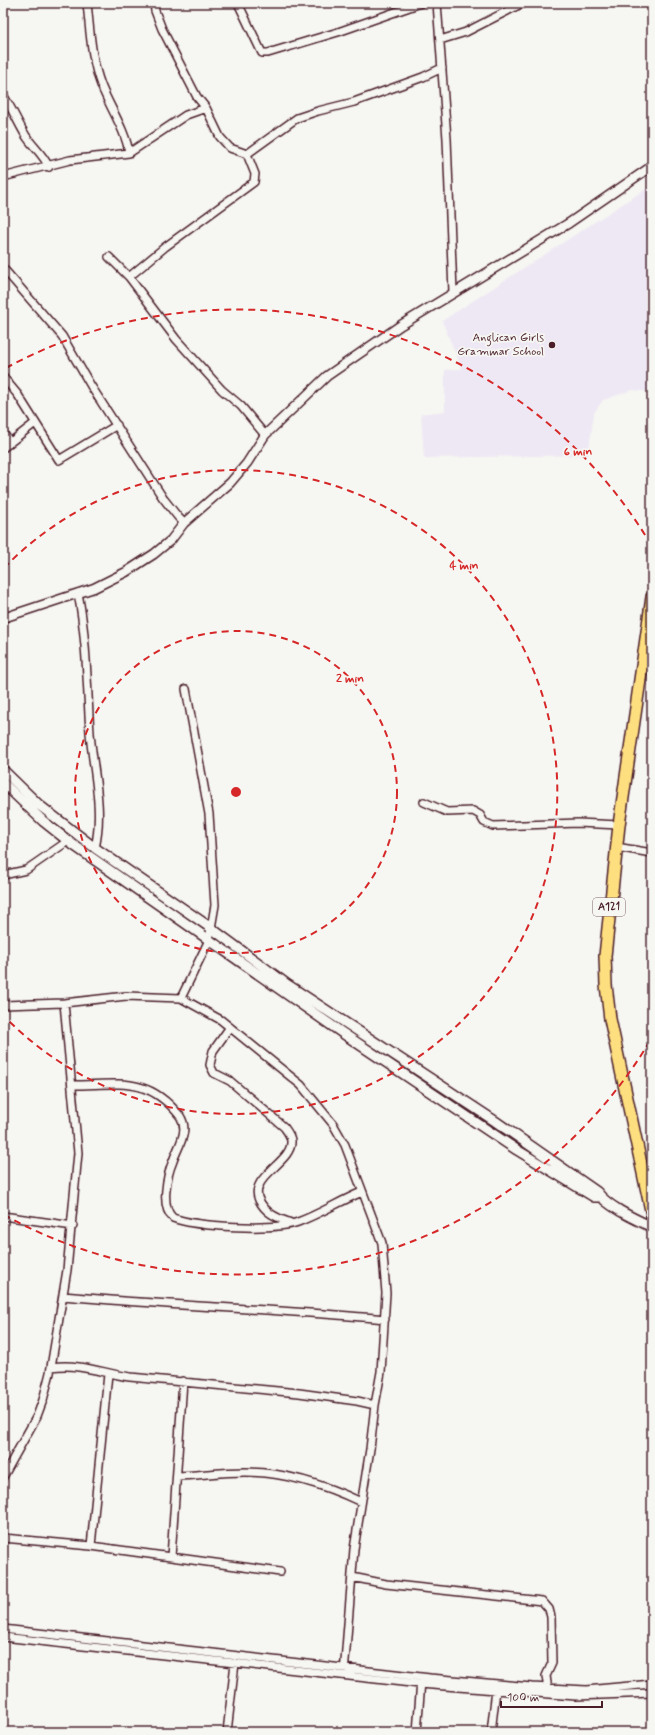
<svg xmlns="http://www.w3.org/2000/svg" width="655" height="1735" viewBox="0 0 655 1735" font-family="Mynerve,sans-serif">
<rect width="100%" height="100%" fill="#f6f6f2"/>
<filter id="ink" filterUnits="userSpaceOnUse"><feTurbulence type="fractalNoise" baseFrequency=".025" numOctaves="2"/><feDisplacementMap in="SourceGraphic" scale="8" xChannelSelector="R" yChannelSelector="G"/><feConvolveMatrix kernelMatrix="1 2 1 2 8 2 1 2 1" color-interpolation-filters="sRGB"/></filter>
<g filter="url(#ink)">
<path fill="#eee8f4" d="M652 185V392L632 390 603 400 594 413 588 455 424 458 421 414 445 411V370L462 369 442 321Z"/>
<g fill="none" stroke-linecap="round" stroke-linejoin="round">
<g stroke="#4a1f2b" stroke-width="10">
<path id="minor" d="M87 3C90 30 91 59 101 85 109 106 126 131 129 153
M154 3 155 11 162 29 197 97 206 108 220 137 230 148 247 154
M238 3 262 53H268L338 32 421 3
M437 3 447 139 453 292
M440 40 466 32 519 5 526 3
M3 95C12 108 18 123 26 136 34 148 42 153 49 167
M247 154 297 118 318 111 354 102 423 77 442 68
M3 177 70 160 129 153 186 115 206 108
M109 257 129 277 176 339 222 390 241 406 265 435
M3 268 62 336 91 386 163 498 178 517 184 523
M129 277 165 247 254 182 255 174 247 154
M3 377 18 395 59 460 117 425
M3 433 10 442
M3 448 35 423
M78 593C87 640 87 686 90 733 93 770 104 810 95 848
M424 802 447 812 473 811 480 815 484 822 493 826 578 823 619 825
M616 847 652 853
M3 875 26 870 68 841
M181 998 209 940 215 905 209 814 186 689
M3 1005 64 1003 126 996 181 998 221 1020 301 1085 333 1124 345 1145 382 1243 386 1293 381 1372 375 1405 370 1449 354 1549 344 1674
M230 1027 213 1051 210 1065 214 1073 230 1081 284 1127C287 1131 291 1136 291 1141 293 1162 248 1177 259 1200 266 1214 278 1218 291 1223
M72 1085C119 1085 147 1075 180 1116 190 1131 178 1146 173 1161 167 1175 160 1207 173 1218 197 1227 274 1231 298 1222 320 1214 340 1201 362 1192
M3 1216 73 1226
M63 1296C170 1306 277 1309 385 1319
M51 1367C82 1363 101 1373 130 1377L299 1393 357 1401 375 1405
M177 1476C200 1475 222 1472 245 1472 284 1472 327 1486 361 1502
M3 1477 37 1416 43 1400 50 1373 67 1270 78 1153 64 1003
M3 1538 91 1546 280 1572
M91 1546 108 1374
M171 1557 183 1381
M352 1577 386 1584 542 1601 549 1609 551 1617 552 1663 546 1676 548 1689
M3 1629 430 1678 532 1687 586 1690 652 1684
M3 1637 420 1684 496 1690 576 1696 652 1693
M227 1732 235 1663
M417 1732 421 1681
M491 1732 496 1690"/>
</g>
<g stroke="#4a1f2b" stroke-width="11">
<path id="tertiary" d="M3 618 94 588 126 572 154 554 171 540 184 523 230 483 247 463 265 435 327 376 401 325 569 223 652 166"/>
</g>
<g stroke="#4a1f2b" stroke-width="12">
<path id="secondary" d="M3 770 39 805 95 848 211 928 288 985 495 1121 597 1192C608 1207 635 1219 652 1227
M3 783 43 821 72 844 341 1032 517 1150 594 1197H600"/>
</g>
<g stroke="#4a1f2b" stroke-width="14">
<path id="primary" d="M652 597 619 825 605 956 606 985 610 1019 652 1215"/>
</g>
<use href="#minor" stroke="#f6f6f2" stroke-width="7"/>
<use href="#tertiary" stroke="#f6f6f2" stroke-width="8"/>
<use href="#secondary" stroke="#f6f6f2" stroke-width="9"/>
<use href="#primary" stroke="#fedf80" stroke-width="11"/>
</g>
</g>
<g fill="none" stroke="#d62828" stroke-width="2" stroke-dasharray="7 5">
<circle cx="236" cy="792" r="161"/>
<path d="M4 568A322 322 0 1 1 4 1016"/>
<path d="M650 1041A483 483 0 0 1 6 1216M6 368A483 483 0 0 1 650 543"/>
</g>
<circle fill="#4a1f2b" stroke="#f6f6f2" stroke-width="1.5" cx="552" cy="345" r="4"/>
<g text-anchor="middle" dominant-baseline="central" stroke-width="3.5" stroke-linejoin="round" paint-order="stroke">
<rect fill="#f6f6f2" stroke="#7e6067" stroke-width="1" x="593" y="898" width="32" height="18" rx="3"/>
<g font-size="11" font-weight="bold" fill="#4a1f2b">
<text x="609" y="907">A121</text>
</g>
<g font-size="12" fill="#4a1f2b" stroke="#f6f6f2" text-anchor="end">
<text x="544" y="338">Anglican Girls<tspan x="544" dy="14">Grammar School</tspan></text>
</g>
</g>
<circle cx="236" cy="792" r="6" fill="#d62828" stroke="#f6f6f2" stroke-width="2"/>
<g font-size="12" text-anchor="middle" font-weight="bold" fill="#d62828" stroke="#f6f6f2" stroke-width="3.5" stroke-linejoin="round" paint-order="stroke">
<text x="578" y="455">6 min</text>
<text x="464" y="569">4 min</text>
<text x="350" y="682">2 min</text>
</g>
<rect width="655" height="1735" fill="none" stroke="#f6f6f2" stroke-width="16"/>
<rect x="8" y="8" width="639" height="1719" fill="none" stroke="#4a1f2b" stroke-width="1.5" filter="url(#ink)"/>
<path d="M501 1701v6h101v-6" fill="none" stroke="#4a1f2b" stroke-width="2"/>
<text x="507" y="1701" font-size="12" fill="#4a1f2b" stroke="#f6f6f2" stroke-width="3" paint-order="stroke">100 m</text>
</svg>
